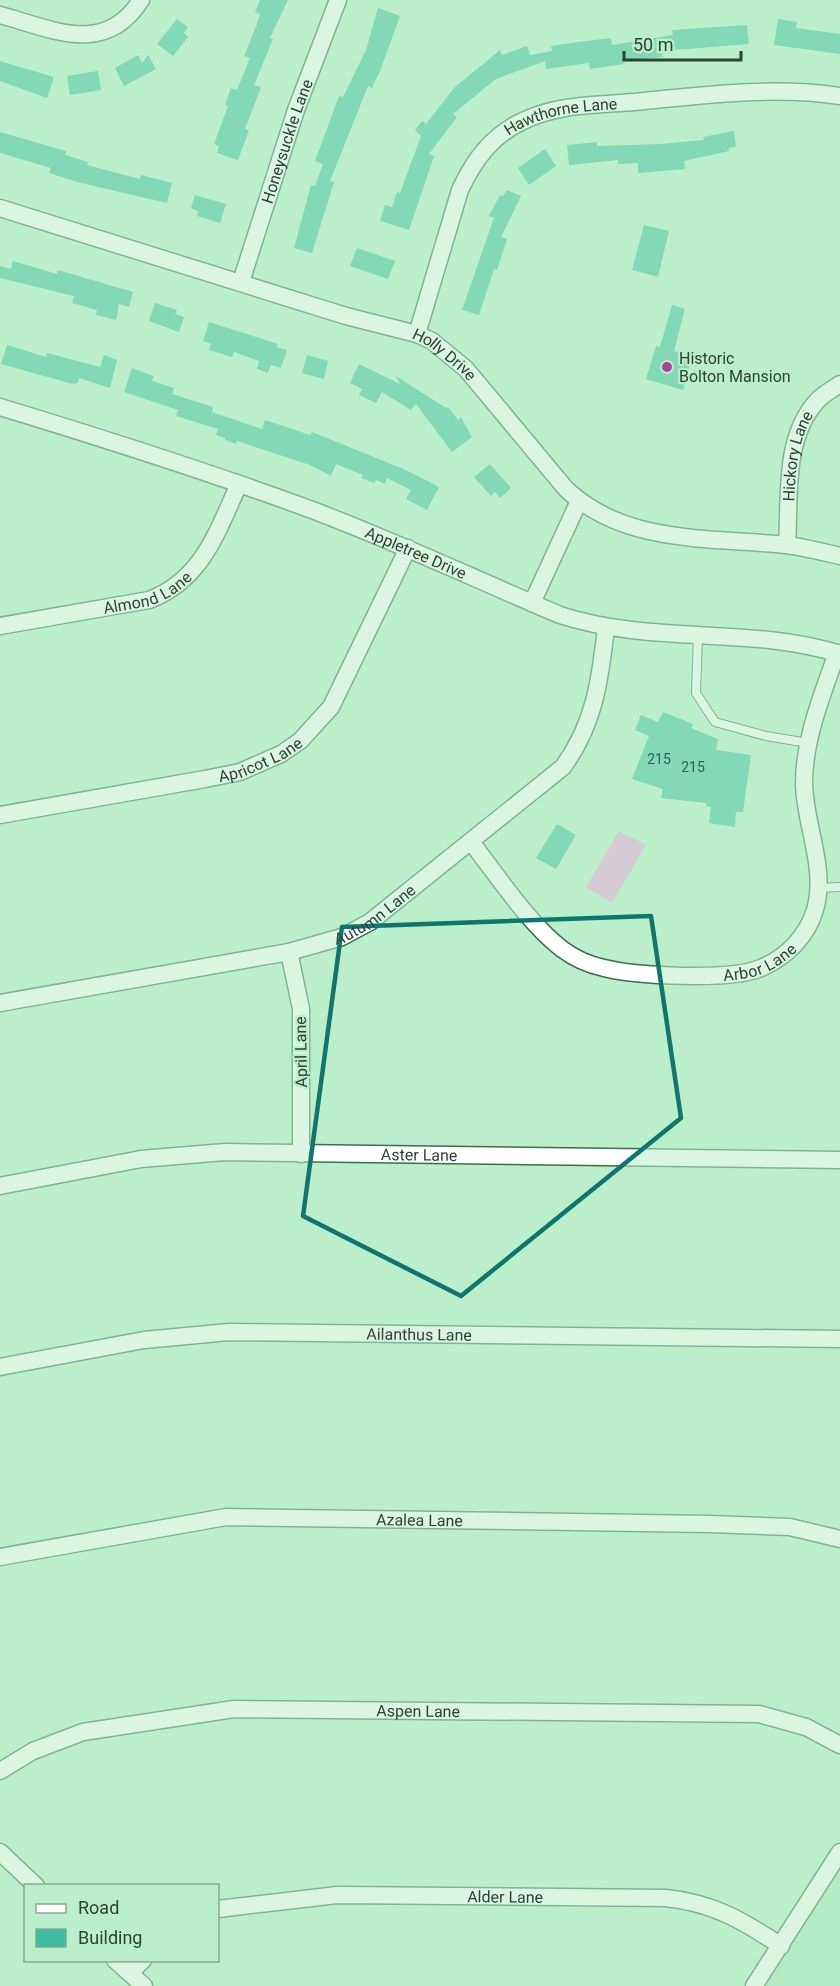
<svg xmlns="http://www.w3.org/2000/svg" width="840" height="1986" viewBox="0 0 840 1986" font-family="Roboto,sans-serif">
<rect width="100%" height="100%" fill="#bbefcb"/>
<path fill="#abe6be" d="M840 1866V1986H763Z"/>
<path fill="#f2a1e2" d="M619 831 646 845 612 903 586 887Z"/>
<path fill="#3ebc9f" d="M260 0H288L270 38 273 39 254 85 261 87 245 129 249 130 238 160 217 153 219 146 214 144 228 106 225 105 231 88 237 90 250 58 244 56 257 24 260 14 255 12Z
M378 8 400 16 380 71 372 88 368 86 330 181 334 182 312 253 294 248 311 185 315 186 323 164 315 161 339 96 343 97 366 50Z
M177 19 188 27 184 33 188 37 173 56 157 44Z
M778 19 797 22 796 28 840 34V54L774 45Z
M747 25 749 44 662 51 663 57 623 61 624 64 590 69 589 63 546 69 545 61 496 79 453 114 457 117 429 154 434 156 409 230 380 221 385 205 392 207 397 192 400 193 421 136 415 130 422 121 426 124 454 88 500 50 502 55 527 46 530 55 552 51 551 46 586 41 611 38 612 45 673 35 672 30Z
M138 55 142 63 148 55 156 69 124 86 115 68Z
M0 61 54 77 47 98 0 81Z
M98 71 101 90 70 95 67 76Z
M734 131 736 147 729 148V151L684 161 685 169 638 173V163L618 164V160L569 165 567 145 597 142V146L661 144 704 140 703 137Z
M0 132 66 151 65 155 88 162 87 165 140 179 141 175 172 183 167 203 81 183 49 173 51 168 0 153Z
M545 149 556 166 529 185 518 168Z
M507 190 521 196 501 237 507 239 497 270 494 269 479 315 462 310 494 218 489 216 500 195 503 196Z
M195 195 226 204 220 223 197 216 198 211 191 208Z
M644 225 669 231 658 277 632 270Z
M357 248 395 261 388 279 350 266Z
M13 261 57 274 58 270 133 292 129 307 119 304 116 320 96 315 97 310 72 303 74 296 0 278V266L11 269Z
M155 303 177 310 175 314 184 317 179 332 149 321Z
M672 305 685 309 674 351 692 356 683 390 646 379 656 346 660 347Z
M209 322 278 344 276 347 287 350 281 368 271 365 268 373 257 369 259 361 234 352 232 357 209 350 211 344 203 341Z
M7 345 46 357 47 353 100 367 104 355 117 360 110 388 79 378 78 383 73 384 1 364Z
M307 355 328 361 324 379 302 373Z
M359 364 400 384 396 376 446 408 448 407 458 420 461 417 472 437 452 452 416 404 411 410 382 392 376 403 359 395 362 389 350 383Z
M132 368 154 376 152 381 174 388 172 394 213 407 212 412 262 429 265 420 310 435 312 432 406 470 439 487 427 510 406 499 411 490 387 478 385 484 376 480 374 483 361 478 363 475 336 464 331 476 310 465 237 441 236 444 225 440V438L216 435 218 429 176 416 178 410 124 392Z
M490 464 511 488 500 498 495 492 491 496 474 477Z
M663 712 693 724 691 728 718 739 716 750 751 755 743 812H736L735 827 709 823 711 807 706 806V803L661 798 663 789 632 779 649 736 635 730 641 715 658 722Z
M557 824 576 835 556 869 536 858Z"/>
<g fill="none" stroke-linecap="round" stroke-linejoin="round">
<g stroke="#3d6c4d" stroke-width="10">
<path id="service" d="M698 637 696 693 715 722 766 736 808 743
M819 888 840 887"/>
</g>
<g stroke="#3d6c4d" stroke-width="19">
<g id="minor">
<path d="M0 15C52 29 105 57 141 0"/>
<path id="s1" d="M0 208 346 316 417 334 432 341 466 369 566 489C625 545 710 537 786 545 804 547 822 552 840 556"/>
<path id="s2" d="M241 282 296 110 338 0"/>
<path id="s3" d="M417 334 460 190C474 160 492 135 523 121 558 104 597 105 635 102 703 95 772 86 840 96"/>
<path id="s4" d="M0 407C102 438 203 470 304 507 391 539 475 579 560 615 652 645 752 626 840 654"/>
<path id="s5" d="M787 545C790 498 783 438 817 401 823 394 833 389 840 384"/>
<path d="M532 603 579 501"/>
<path id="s6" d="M0 626 149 600C202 580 217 532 239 484"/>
<path id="s7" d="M0 815 205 779 240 772 281 754 300 741 331 707 408 548"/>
<path id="s8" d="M471 842C498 876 528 923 562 949 574 958 590 965 604 968 637 976 730 981 761 968 787 957 807 936 815 910 827 868 805 826 804 784 804 739 822 695 837 653"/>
<path d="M289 952 301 1009V1154"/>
<path id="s9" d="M0 1003 289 952 342 937 370 922 563 767C595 723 600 680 606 628"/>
<path id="s10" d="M0 1186 141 1159 225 1152 840 1160"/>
<path id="s11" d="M0 1367 144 1340 229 1332 840 1339"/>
<path id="s12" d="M0 1557 226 1517 710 1524 790 1527 840 1539"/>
<path id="s13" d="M0 1771 33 1751 83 1732 234 1709 759 1714 806 1727 840 1745"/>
<path d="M0 1852 36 1886"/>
<path id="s14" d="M218 1909 337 1895 666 1898C713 1903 742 1920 781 1946"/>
<path d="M115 1960 144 1986"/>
<path d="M130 1973 143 1960"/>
<path d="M754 1986 840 1852"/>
</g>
</g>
<use href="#service" stroke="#fff" stroke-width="8"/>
<use href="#minor" stroke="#fff" stroke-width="16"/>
</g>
<path d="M0 0H840V1986H0ZM651 916 681 1118 461 1296 303 1216 342 927Z" fill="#bbefcb" fill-opacity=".55" fill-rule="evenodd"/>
<path fill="none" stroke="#0f766e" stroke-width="4.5" stroke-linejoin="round" d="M651 916 681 1118 461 1296 303 1216 342 927Z"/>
<circle fill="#ae3f9d" stroke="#bbefcb" stroke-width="2" cx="667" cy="367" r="6"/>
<g text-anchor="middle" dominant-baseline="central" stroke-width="4.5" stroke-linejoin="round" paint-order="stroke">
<g font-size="14" fill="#31604f">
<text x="659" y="759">215</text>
<text x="693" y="767">215</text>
</g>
<g font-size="16" fill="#2d4234" stroke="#bbefcb">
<text stroke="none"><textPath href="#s3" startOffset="284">Hawthorne Lane</textPath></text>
<text stroke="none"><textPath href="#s2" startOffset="148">Honeysuckle Lane</textPath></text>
<text stroke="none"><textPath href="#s1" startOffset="470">Holly Drive</textPath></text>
<text stroke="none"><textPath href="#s5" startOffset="90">Hickory Lane</textPath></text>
<text stroke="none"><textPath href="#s4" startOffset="441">Appletree Drive</textPath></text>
<text stroke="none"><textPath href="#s6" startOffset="152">Almond Lane</textPath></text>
<text stroke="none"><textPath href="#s7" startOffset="267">Apricot Lane</textPath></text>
<text stroke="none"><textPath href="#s9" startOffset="388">Autumn Lane</textPath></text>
<text stroke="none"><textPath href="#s8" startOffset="346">Arbor Lane</textPath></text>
<text transform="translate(301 1052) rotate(-91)">April Lane</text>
<text stroke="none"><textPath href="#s10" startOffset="422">Aster Lane</textPath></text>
<text stroke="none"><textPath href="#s11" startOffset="422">Ailanthus Lane</textPath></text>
<text stroke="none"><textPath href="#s12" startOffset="423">Azalea Lane</textPath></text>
<text stroke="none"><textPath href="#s13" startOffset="429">Aspen Lane</textPath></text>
<text stroke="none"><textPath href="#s14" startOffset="288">Alder Lane</textPath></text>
</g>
<g font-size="16" fill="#2d4234" stroke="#bbefcb" text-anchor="start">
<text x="679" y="358">Historic<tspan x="679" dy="18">Bolton Mansion</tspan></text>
</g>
</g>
<rect x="24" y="1884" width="195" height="78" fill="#bbefcb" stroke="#82aa8f" stroke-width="1.5"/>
<rect x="36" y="1904" width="30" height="9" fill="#ffffff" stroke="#82aa8f" stroke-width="1.5"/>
<text x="78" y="1914" font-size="18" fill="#2d4234">Road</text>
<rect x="36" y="1929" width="30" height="18" fill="#3ebc9f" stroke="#82aa8f" stroke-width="1.5"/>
<text x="78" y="1944" font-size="18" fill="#2d4234">Building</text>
<path d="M624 51v9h117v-9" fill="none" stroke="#2d4234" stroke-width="3"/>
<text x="633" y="51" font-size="18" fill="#2d4234" stroke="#bbefcb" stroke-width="4.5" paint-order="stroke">50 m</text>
</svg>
